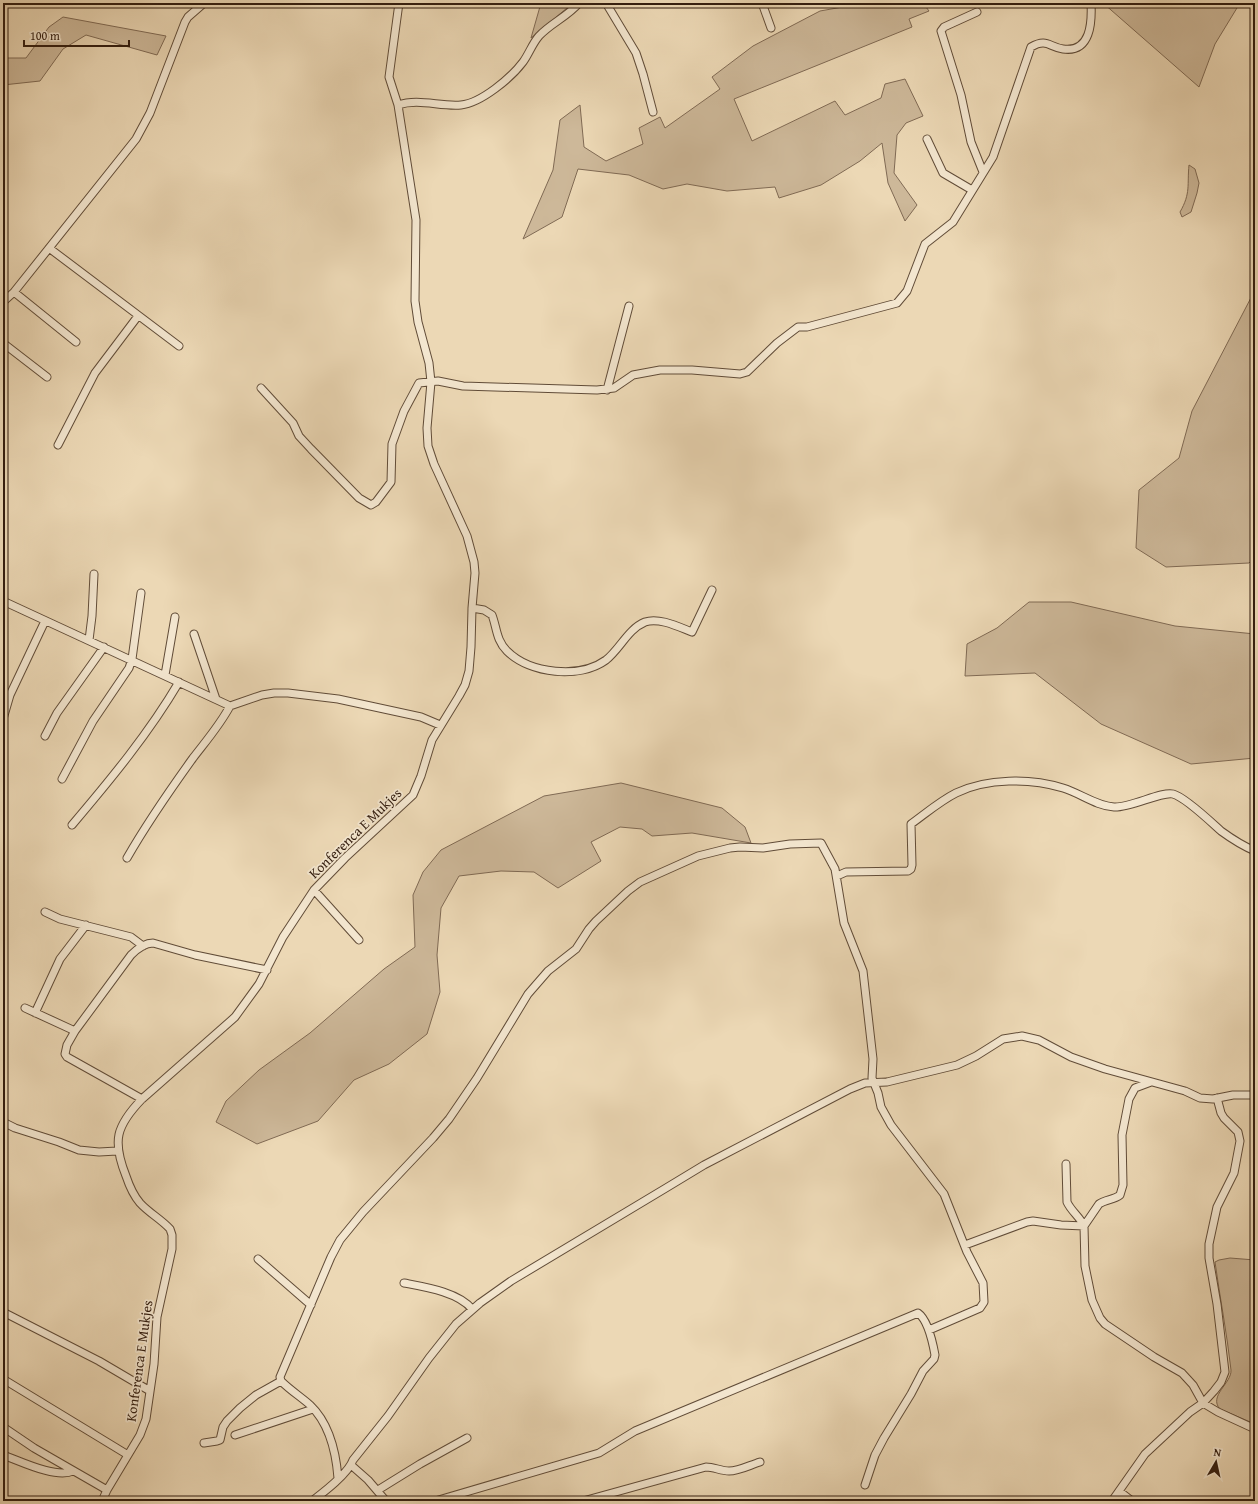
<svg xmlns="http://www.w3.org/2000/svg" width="1258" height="1504" viewBox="0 0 1258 1504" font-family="'Gentium Book Plus',serif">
<rect width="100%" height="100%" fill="#ecd8b5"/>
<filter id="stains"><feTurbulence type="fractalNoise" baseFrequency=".005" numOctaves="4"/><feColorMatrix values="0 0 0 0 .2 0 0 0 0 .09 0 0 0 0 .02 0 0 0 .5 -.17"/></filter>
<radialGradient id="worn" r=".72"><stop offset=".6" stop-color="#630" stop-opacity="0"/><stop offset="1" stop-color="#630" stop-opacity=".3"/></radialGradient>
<path fill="#cdb899" stroke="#806a54" d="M541 3H573L531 38Z
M865 3H923L929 11 909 19 912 27 734 99 752 141 835 101 845 115 881 98 885 84 905 79 923 116 906 123 897 135 894 173 917 205 905 221 888 183 882 143 860 161 821 185 779 198 775 187 727 191 687 184 663 189 629 175 578 169 562 217 523 239 553 170 560 120 580 105 584 147 606 161 643 144 639 128 660 117 665 128 720 89 712 77 753 46 820 11Z
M1103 3H1240L1215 44 1199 87Z
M63 17 166 36 157 55 86 35 63 49 40 81 3 85V58H26L49 27Z
M1189 165 1195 169 1199 183 1197 193 1191 212 1182 217 1180 212C1191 193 1187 185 1189 165Z
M1255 290V557L1249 563 1166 567 1136 548 1139 490 1179 458 1192 411Z
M1029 602H1071L1175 626 1255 634V758L1191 764 1101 724 1035 673 965 676 967 644 997 628Z
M621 783 722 808 745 827 751 843 692 833 652 836 642 829 620 827 591 842 601 861 558 888 534 872 501 871 459 876 441 908 437 955 440 992 427 1034 389 1064 354 1080 318 1121 257 1144 216 1122 226 1101 259 1070 310 1033 384 969 415 947 413 895 423 872 441 850 544 796Z
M1230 1258 1255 1260V1424L1220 1409C1208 1396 1232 1383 1231 1370 1227 1334 1220 1298 1215 1262L1219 1260Z"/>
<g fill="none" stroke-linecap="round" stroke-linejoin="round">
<g stroke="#614c38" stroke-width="9">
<path id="street" d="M606 3 636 53 643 74 653 112
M762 3 771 28
M977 12 944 27 941 31 961 95 971 142 983 172
M398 105C419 98 440 107 461 105 481 103 511 78 523 62 529 54 532 44 539 36 551 23 567 17 579 3
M927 139 943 173 972 190
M49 248 179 346
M14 292 76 342
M3 302 14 292 136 139 150 113 185 22 188 17 204 3
M3 343 47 377
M261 388 293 423 299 436 311 449 359 498 371 505 376 502 391 482 392 444 404 411 419 383 438 381 463 386 597 390 614 388 633 375 660 370H692L740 374 747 372 777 343 798 327H807L897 303 907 291 925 244 953 222 993 157 1031 47C1047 38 1049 47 1063 49 1091 53 1092 22 1091 3
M607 390 629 306
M58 445 95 373 138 316
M3 601 230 706 262 695 274 693H288L338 699 421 717 440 725
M472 608 484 610 492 615C497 628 496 640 507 651 530 674 580 679 606 660 620 649 628 629 645 622 659 617 679 627 692 632L712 590
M194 634 216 699
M89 640 92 616 94 574
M165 675 175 617
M3 719 10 695 45 621
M45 736 57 713 104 647
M62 779 93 721 129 668 132 659 141 593
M72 825C111 779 149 733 179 682
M127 858C147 823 170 790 193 758 206 741 220 725 230 706
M837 876 846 872 908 871 911 869 912 865 911 824C925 814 940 801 956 793 987 778 1030 778 1063 788 1080 793 1096 806 1114 807 1130 808 1162 791 1173 794 1185 797 1211 822 1221 831 1232 839 1243 846 1255 851
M314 890 359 940
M45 912 60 919 131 937 143 946
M25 1008 75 1031
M35 1013 60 959 86 925
M1151 1082 1135 1088 1129 1099 1122 1135 1123 1185 1120 1195C1114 1200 1106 1199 1099 1204L1084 1226 1085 1266 1092 1300 1100 1318 1105 1324 1154 1357 1182 1373 1193 1385 1203 1403 1218 1412 1255 1429
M142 1099 67 1057 65 1054 67 1045 75 1031 131 955C137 949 144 943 153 943L195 955 267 970
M3 1122 15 1128 59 1142 79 1150 99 1152 117 1151
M965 1245 1027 1222 1033 1221 1061 1225 1084 1226C1080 1217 1071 1211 1067 1202L1066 1164
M258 1259 311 1305
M404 1283C425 1287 458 1292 472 1309
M3 1312 99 1361 150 1391
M3 1379 128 1455
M3 1427 34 1448 107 1490
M235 1435 313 1409
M204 1443 217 1441 220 1440 223 1427 227 1421 240 1408 256 1395 281 1381
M3 1455C20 1461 56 1479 73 1471
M351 1465 368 1480 386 1501
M338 1478C336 1452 330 1424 310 1405 301 1397 290 1390 281 1381L280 1377 331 1257 340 1240 363 1212 433 1138 449 1119 477 1078 528 994 548 971 576 949 589 929 596 921 628 891 640 882 698 856 730 848 740 847 763 848 790 844 821 843 835 869 844 923 863 971 873 1059 872 1078 878 1093 881 1107 891 1125 944 1194 967 1252 983 1283 984 1302 980 1308 929 1330
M378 1490 420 1464 467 1438
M1119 1491 1132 1501
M102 1501 107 1490 140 1435 146 1419 154 1364 157 1317 172 1249V1235L170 1229C161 1219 149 1213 140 1203 134 1196 129 1185 126 1176 112 1141 116 1126 142 1099L235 1017 259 984 283 937 314 890 345 858 413 795 421 776 432 740 459 696 465 685 469 671 471 647 472 608 475 573 474 562 467 536 434 464 428 446 427 428 431 382 429 363 418 322 415 301 416 220 398 105 389 77 399 3
M312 1501C324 1492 348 1474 353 1460L388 1416 429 1358 456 1324 480 1303 511 1281 666 1188 704 1165 850 1089 865 1083 887 1082 957 1065 976 1056 1003 1039 1022 1036 1039 1040 1071 1057 1105 1069 1185 1091 1200 1098 1213 1099 1233 1095H1255
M435 1501 599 1453 635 1431 918 1313C928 1320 933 1344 935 1355L934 1359 923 1371 911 1394 884 1438 875 1455 865 1485
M583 1501 706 1467C714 1467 721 1471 729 1471 739 1471 750 1465 760 1462
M1112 1501 1145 1454 1190 1412 1203 1403 1214 1391 1221 1382 1225 1372 1217 1304 1209 1258V1244L1217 1207 1234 1173 1240 1141 1238 1132 1224 1118 1221 1113 1217 1098"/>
</g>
<use href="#street" stroke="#f3e6cf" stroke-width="7"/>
</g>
<g text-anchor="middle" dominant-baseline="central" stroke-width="3.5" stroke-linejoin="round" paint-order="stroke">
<g font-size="14" fill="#331d0f" stroke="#f3e6cf">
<text transform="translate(355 833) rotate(-44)">Konferenca E Mukjes</text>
<text transform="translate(139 1361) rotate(-82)">Konferenca E Mukjes</text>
</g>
</g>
<rect width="1258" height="1504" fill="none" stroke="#ecd8b5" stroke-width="16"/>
<rect x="4" y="4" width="1250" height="1496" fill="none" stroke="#331d0f" stroke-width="2"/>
<rect x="8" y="8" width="1242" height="1488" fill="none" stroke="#331d0f"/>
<g transform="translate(1216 1462) rotate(9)" stroke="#f3e6cf" stroke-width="3" paint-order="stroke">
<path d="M0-3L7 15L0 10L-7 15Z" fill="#331d0f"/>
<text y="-6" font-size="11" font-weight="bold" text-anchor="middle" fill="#331d0f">N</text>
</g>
<path d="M24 40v6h105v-6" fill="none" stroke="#331d0f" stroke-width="2"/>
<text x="30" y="40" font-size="12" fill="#331d0f" stroke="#f3e6cf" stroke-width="3" paint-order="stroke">100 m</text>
<rect width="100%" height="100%" filter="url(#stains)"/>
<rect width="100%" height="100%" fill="url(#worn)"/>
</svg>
